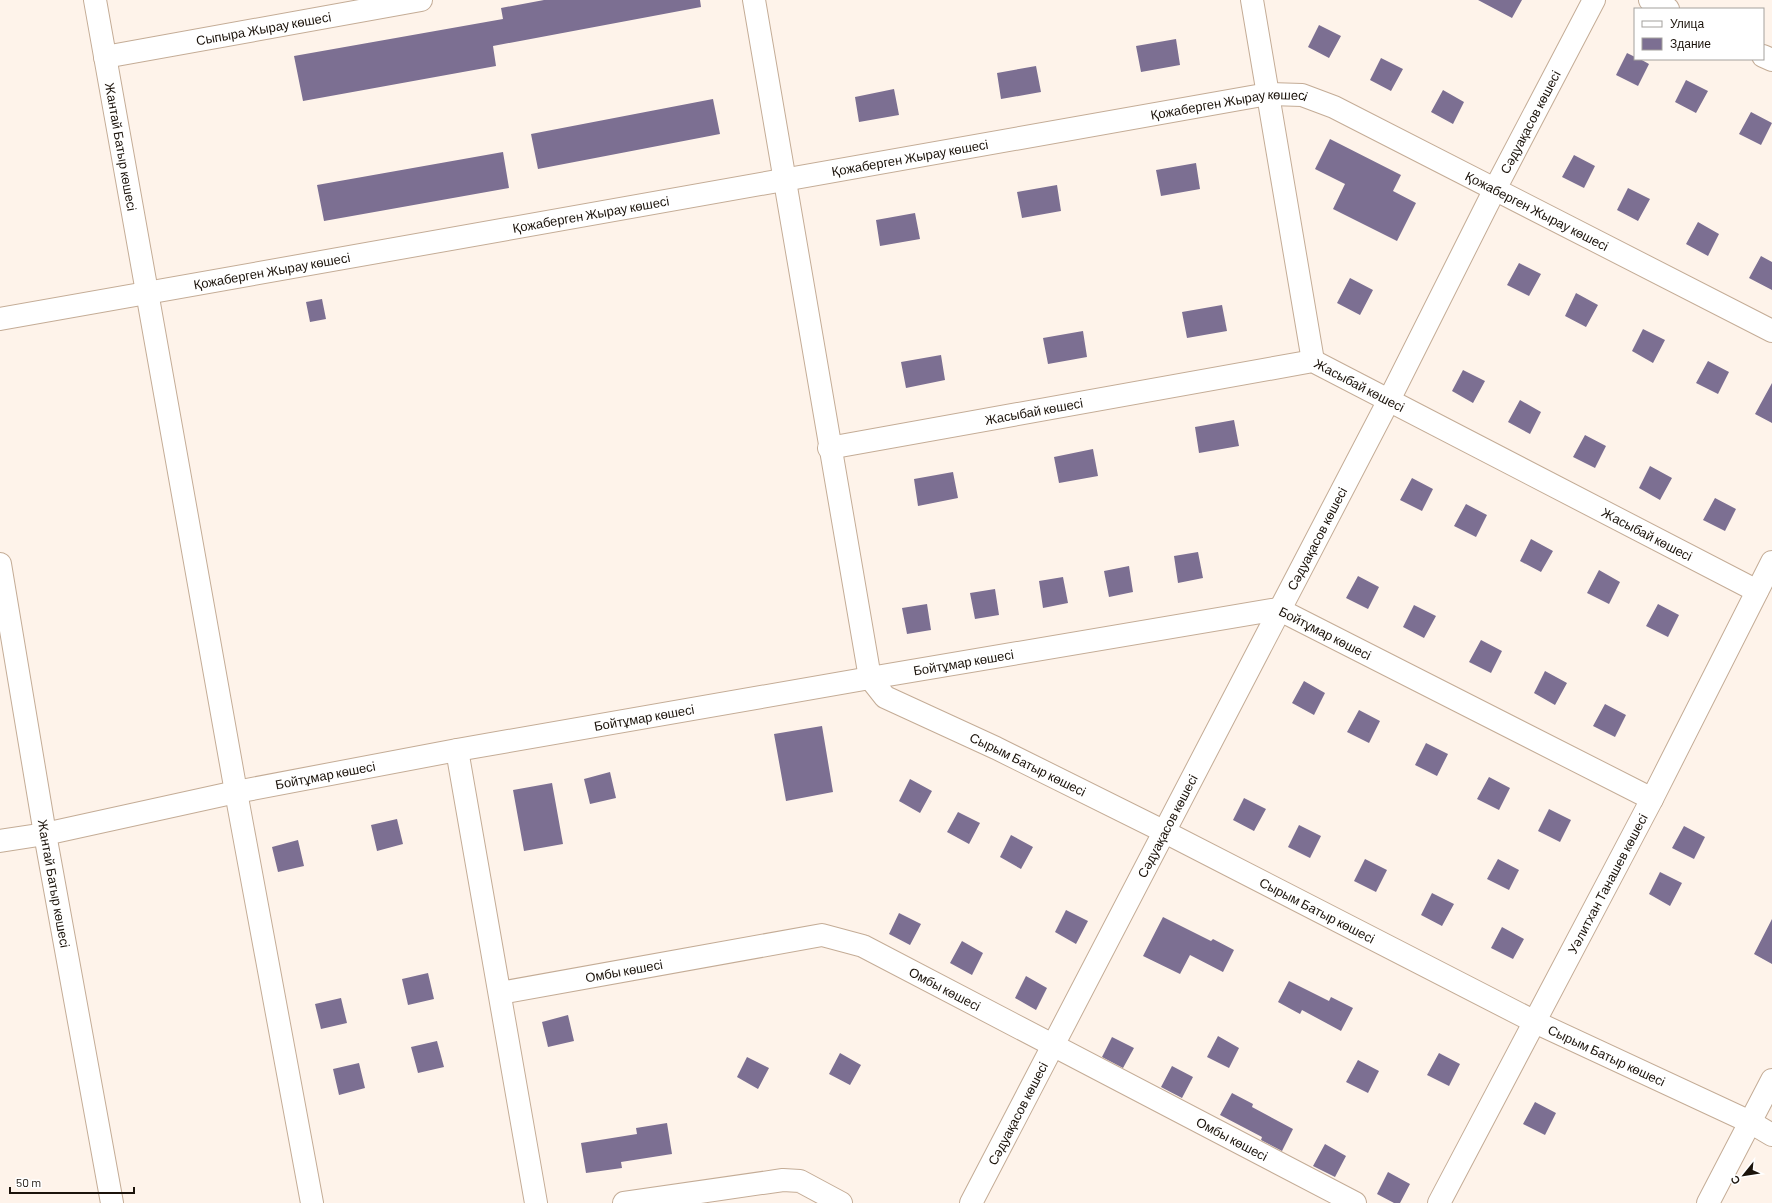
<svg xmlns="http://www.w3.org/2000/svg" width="1772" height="1203" viewBox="0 0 1772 1203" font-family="Barlow,sans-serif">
<rect width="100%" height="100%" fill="#fef3ea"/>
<path fill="#7c6f92" d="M544 0H700L701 7 493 46 496 66 303 101 294 56 503 19 501 8Z
M1478 0H1522L1512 18Z
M1319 25 1341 36 1329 58 1308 47Z
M1176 39 1180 65 1141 72 1136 46Z
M1627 53 1635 57V59H1640L1649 64 1638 86 1616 75Z
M1381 58 1403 69 1391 91 1370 80Z
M1036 66 1041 92 1001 99 997 73Z
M1686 80 1708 91 1696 113 1675 102Z
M894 89 899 115 859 122 855 97Z
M1443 90 1464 102 1453 124 1431 112Z
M713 99 720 134 538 169 531 134Z
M1751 112 1772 123 1761 145 1739 134Z
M1330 139 1401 175 1393 191 1416 203 1397 241 1333 209 1345 184 1315 169Z
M503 152 509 188 324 221 317 185Z
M1574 155 1595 166 1584 188 1562 177Z
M1196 163 1200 189 1161 196 1156 170Z
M1057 185 1061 211 1022 218 1017 192Z
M1628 188 1650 199 1638 221 1617 210Z
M915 213 920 239 880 246 876 220Z
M1698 222 1719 234 1708 256 1686 244Z
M1761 256 1772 262V290L1749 278Z
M1519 263 1541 274 1529 296 1507 285Z
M1350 278 1373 290 1360 315 1337 303Z
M1576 293 1598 305 1586 327 1565 316Z
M322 299 326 319 310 322 306 302Z
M1222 305 1227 331 1187 338 1182 312Z
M1643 329 1665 340 1653 363 1632 351Z
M1083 331 1087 357 1048 364 1043 338Z
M941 355 945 380 906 388 901 362Z
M1708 361 1729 372 1718 394 1696 383Z
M1463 370 1485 381 1473 403 1452 391Z
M1772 383V423L1755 414Z
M1520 400 1541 412 1530 434 1508 422Z
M1234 420 1239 446 1199 453 1195 427Z
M1585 435 1606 446 1595 468 1573 457Z
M1093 449 1098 476 1059 483 1054 457Z
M1650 466 1672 478 1660 500 1639 488Z
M953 472 958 498 918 506 914 479Z
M1412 478 1433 489 1422 511 1400 500Z
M1715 498 1736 509 1725 531 1703 520Z
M1466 504 1487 515 1476 537 1454 526Z
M1531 539 1553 551 1541 572 1520 561Z
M1198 552 1203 578 1178 583 1174 556Z
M1129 566 1133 592 1109 597 1104 571Z
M1599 570 1620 582 1609 604 1587 593Z
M1358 576 1379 587 1368 609 1346 598Z
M1063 577 1068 603 1043 608 1039 581Z
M995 589 999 615 975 619 970 593Z
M927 604 931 630 907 634 902 608Z
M1658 604 1679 615 1668 637 1646 626Z
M1414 605 1436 616 1424 638 1403 627Z
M1481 640 1502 651 1491 673 1469 662Z
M1545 671 1567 683 1555 705 1534 693Z
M1304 681 1325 693 1314 715 1292 703Z
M1605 704 1626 715 1615 737 1593 726Z
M1359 710 1380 721 1369 743 1347 732Z
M822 726 833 792 786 801 774 734Z
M1426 743 1448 754 1437 776 1415 765Z
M610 772 616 798 590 804 584 779Z
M1489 777 1510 788 1499 810 1477 799Z
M910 779 932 791 920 813 899 801Z
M552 783 563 844 524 851 513 790Z
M1244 798 1266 809 1254 831 1233 820Z
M1549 809 1571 820 1560 842 1538 831Z
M958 812 980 823 969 844 947 832Z
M397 819 403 844 377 851 371 825Z
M1299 825 1321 836 1310 858 1288 847Z
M1684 826 1705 837 1694 859 1672 848Z
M1011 835 1033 847 1021 869 1000 857Z
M298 840 304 866 278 872 272 847Z
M1365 859 1387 870 1376 892 1354 881Z
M1498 859 1519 870 1509 890 1487 879Z
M1660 872 1682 883 1670 906 1649 894Z
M1432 893 1454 904 1442 926 1421 915Z
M1066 910 1088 921 1076 944 1055 932Z
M899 913 921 924 910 945 889 934Z
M1163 917 1211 941 1213 939 1234 950 1223 972 1190 955 1180 974 1143 956Z
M1772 919V964L1754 954Z
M1502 927 1524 939 1513 959 1491 948Z
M962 941 983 953 972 975 950 963Z
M428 973 434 999 408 1005 402 979Z
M1026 976 1047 988 1036 1010 1015 998Z
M1289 981 1329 1001 1331 997 1353 1008 1341 1031 1302 1010 1300 1014 1278 1002Z
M341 998 347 1023 321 1029 315 1004Z
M568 1015 574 1041 548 1047 542 1022Z
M1218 1036 1239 1048 1229 1068 1207 1057Z
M1112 1037 1134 1048 1123 1068 1102 1057Z
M437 1041 444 1067 418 1073 411 1047Z
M840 1053 861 1065 850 1085 829 1074Z
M1439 1053 1460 1064 1449 1086 1427 1075Z
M747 1057 769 1068 758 1089 737 1077Z
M1358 1060 1379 1071 1368 1093 1346 1082Z
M359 1063 365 1088 339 1095 333 1069Z
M1172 1066 1193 1077 1182 1098 1161 1087Z
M1232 1093 1253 1104 1252 1107 1293 1129 1282 1151 1261 1140 1262 1137 1220 1115Z
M1535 1102 1556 1113 1545 1135 1523 1124Z
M667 1123 672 1154 621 1162 622 1168 586 1173 581 1143 637 1134 636 1128Z
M1325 1144 1346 1156 1335 1177 1313 1166Z
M1388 1172 1410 1184 1400 1203H1394L1377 1194Z"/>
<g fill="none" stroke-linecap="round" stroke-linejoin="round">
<g stroke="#c4ac96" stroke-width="24">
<g id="minor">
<path id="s1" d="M95 0 236 792 312 1203"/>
<path id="s2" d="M754 0 870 678 885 697 996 748 1163 831 1535 1022 1750 1122 1772 1135"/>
<path d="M1252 0 1313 361"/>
<path d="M1650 0 1668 9"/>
<path d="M1763 56 1772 60"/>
<path id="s3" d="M105 57 421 0"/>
<path id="s4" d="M0 319 1268 94 1302 95 1334 107 1772 331"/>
<path id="s5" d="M829 448 1313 361 1757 591"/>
<path id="s6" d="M0 564 45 834 112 1203"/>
<path d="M457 750 536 1203"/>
<path id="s7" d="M0 841 45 834 236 792 457 750 870 678 1278 609 1652 799"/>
<path id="s8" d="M500 993 822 935 863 946 1355 1203"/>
<path d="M624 1203 783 1180 800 1181 841 1203"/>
<path id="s9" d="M971 1203 1389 400 1495 189 1594 0"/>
<path id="s10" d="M1439 1203 1652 799 1772 562"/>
<path d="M1708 1203 1772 1080"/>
</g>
</g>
<use href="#minor" stroke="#fff" stroke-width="22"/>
</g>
<g text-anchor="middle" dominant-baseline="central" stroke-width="3.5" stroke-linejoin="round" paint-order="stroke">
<g font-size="13" fill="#1b130b" stroke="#fff">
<text stroke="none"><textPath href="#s3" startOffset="161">Сыпыра Жырау көшесі</textPath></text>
<text stroke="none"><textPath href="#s4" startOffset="1248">Қожаберген Жырау көшесі</textPath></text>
<text stroke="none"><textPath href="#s9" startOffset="1217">Сәдуақасов көшесі</textPath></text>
<text stroke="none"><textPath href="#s1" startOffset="149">Жантай Батыр көшесі</textPath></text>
<text stroke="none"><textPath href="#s4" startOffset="924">Қожаберген Жырау көшесі</textPath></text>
<text stroke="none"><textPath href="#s4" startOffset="1584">Қожаберген Жырау көшесі</textPath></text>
<text stroke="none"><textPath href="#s4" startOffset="600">Қожаберген Жырау көшесі</textPath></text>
<text stroke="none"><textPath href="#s4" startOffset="276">Қожаберген Жырау көшесі</textPath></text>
<text stroke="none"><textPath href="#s5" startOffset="544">Жасыбай көшесі</textPath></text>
<text stroke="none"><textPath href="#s5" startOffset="208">Жасыбай көшесі</textPath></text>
<text stroke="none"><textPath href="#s5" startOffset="868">Жасыбай көшесі</textPath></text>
<text stroke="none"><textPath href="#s9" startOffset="749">Сәдуақасов көшесі</textPath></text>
<text stroke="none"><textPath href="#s7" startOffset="1352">Бойтұмар көшесі</textPath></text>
<text stroke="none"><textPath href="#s7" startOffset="980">Бойтұмар көшесі</textPath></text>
<text stroke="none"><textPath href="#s7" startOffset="656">Бойтұмар көшесі</textPath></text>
<text stroke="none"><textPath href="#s2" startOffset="870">Сырым Батыр көшесі</textPath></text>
<text stroke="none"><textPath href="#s7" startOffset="332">Бойтұмар көшесі</textPath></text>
<text stroke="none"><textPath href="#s9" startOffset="425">Сәдуақасов көшесі</textPath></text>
<text stroke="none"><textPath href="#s6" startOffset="324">Жантай Батыр көшесі</textPath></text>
<text stroke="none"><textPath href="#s10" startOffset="361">Уәлитхан Танашев көшесі</textPath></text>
<text stroke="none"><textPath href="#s2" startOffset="1194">Сырым Батыр көшесі</textPath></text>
<text stroke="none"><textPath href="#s8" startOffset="126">Омбы көшесі</textPath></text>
<text stroke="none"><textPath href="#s8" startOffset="462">Омбы көшесі</textPath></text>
<text stroke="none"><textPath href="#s2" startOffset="1518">Сырым Батыр көшесі</textPath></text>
<text stroke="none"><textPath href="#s9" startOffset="101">Сәдуақасов көшесі</textPath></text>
<text stroke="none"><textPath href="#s8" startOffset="786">Омбы көшесі</textPath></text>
</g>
</g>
<rect x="1634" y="8" width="130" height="52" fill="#ffffff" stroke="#a4a19d"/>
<rect x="1642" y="21" width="20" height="6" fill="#ffffff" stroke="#a4a19d"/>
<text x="1670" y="28" font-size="12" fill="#1b130b">Улица</text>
<rect x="1642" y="38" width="20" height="12" fill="#7c6f92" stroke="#a4a19d"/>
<text x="1670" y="48" font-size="12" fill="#1b130b">Здание</text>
<g transform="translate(1744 1175) rotate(240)" stroke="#ffffff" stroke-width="3" paint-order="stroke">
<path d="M0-3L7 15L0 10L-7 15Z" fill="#1b130b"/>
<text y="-6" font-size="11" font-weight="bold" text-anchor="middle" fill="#1b130b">С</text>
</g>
<path d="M10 1187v6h124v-6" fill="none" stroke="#1b130b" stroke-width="2"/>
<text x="16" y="1187" font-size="12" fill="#1b130b" stroke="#ffffff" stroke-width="3" paint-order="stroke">50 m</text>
</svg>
